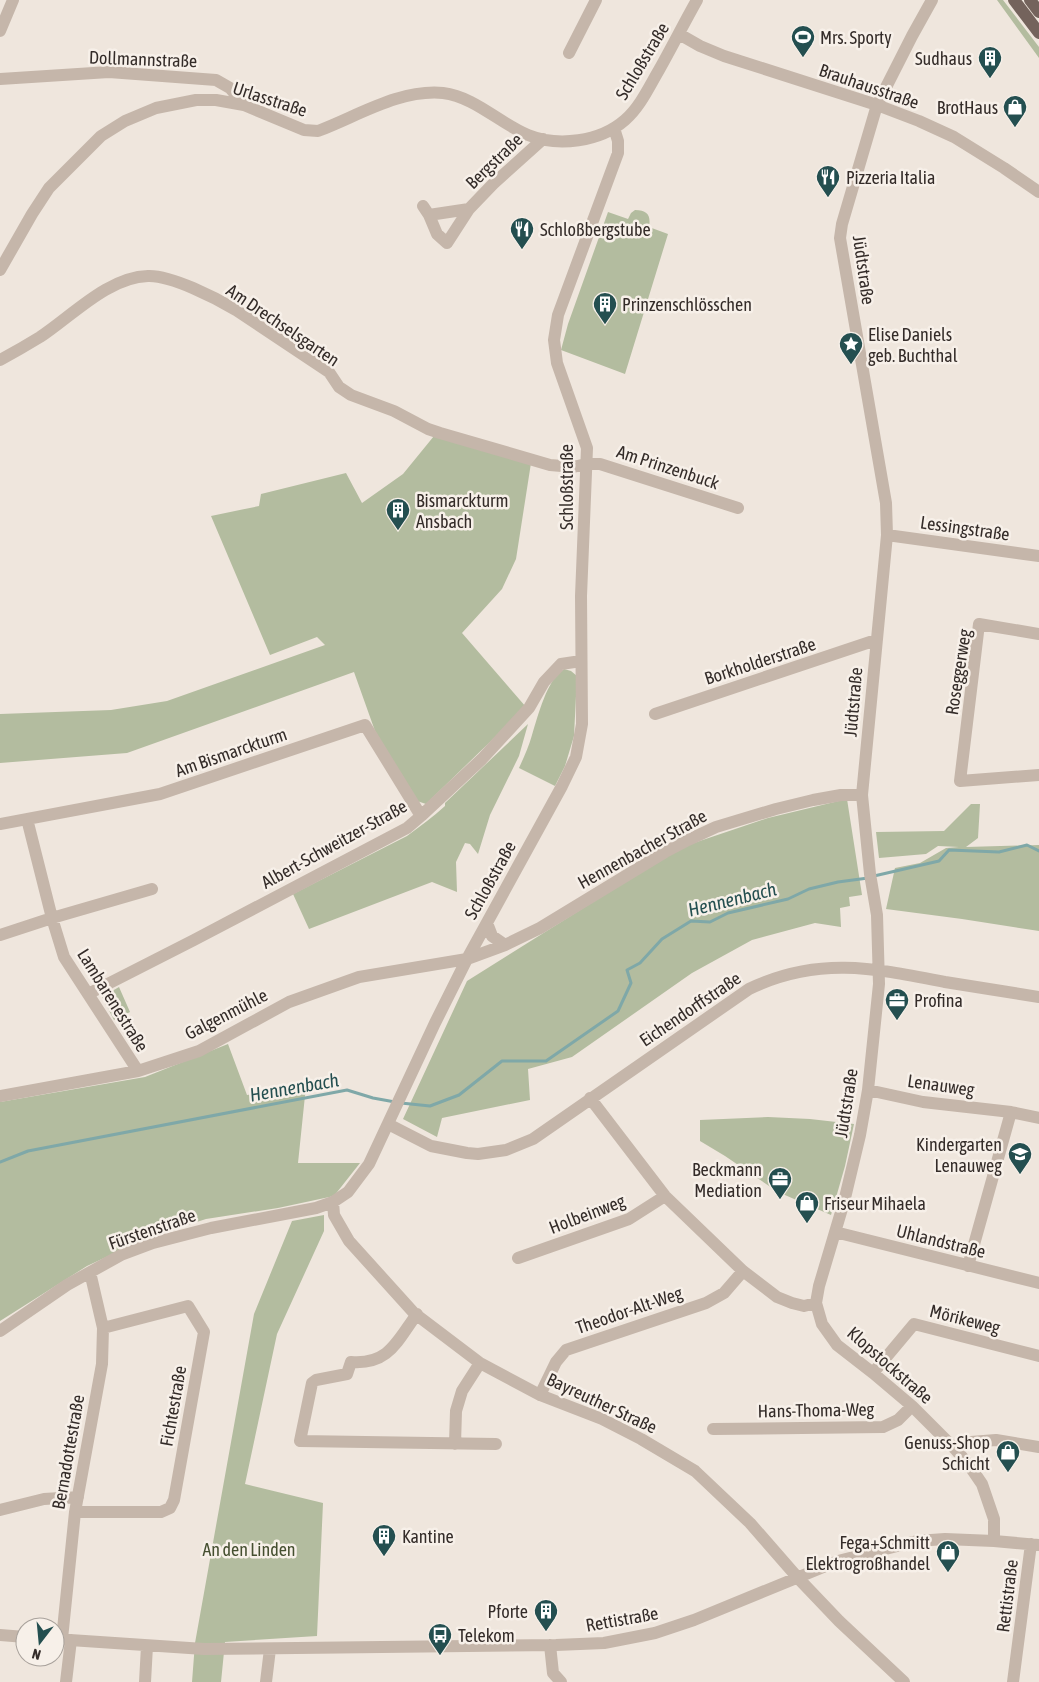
<svg xmlns="http://www.w3.org/2000/svg" width="1039" height="1682" viewBox="0 0 1039 1682" font-family="'Asap Condensed',sans-serif">
<rect width="100%" height="100%" fill="#efe6dd"/>
<path fill="#b3bc9f" d="M997 0H1003L1039 47V58Z
M635 210C648 210 651 216 649 227L668 234 625 374 561 350 568 324 608 212 628 219 631 213Z
M434 436 531 463 516 559 502 589 462 633 526 707 426 804 417 801 375 731 354 672 127 753 0 763V714L111 710 167 701 325 645 317 637 270 655 211 516 259 506 261 494 346 473 362 503 403 474Z
M564 669 571 671 577 676 574 736 565 766 555 786 519 768C524 757 529 746 532 735 538 716 547 679 564 669Z
M528 724 519 756 490 815 478 854 470 844 465 843 456 862 457 892 432 882 309 929 293 894 407 836C420 826 433 817 445 806V803Z
M847 799 862 895 849 897 850 906 840 908 841 927 815 923 752 940 692 973 572 1057 528 1069 530 1100 442 1118 437 1137 403 1119 467 981 679 848 768 818Z
M971 804H980L978 838 966 847 1039 845V931L962 919 886 909 895 868 920 863 946 848 959 847 938 846 926 854 879 858 876 832 944 831Z
M119 987 130 1012 114 1020 102 997Z
M228 1044 247 1095 306 1086 298 1163H360L334 1196 278 1208 206 1219 147 1238 87 1266 0 1321V1102L145 1077Z
M768 1117 810 1119 854 1124 845 1166 831 1215 778 1192 725 1156 700 1141V1120Z
M324 1215V1231L277 1334 245 1484 323 1503 317 1636 225 1642 221 1682H192L195 1643 254 1314 292 1221Z"/>
<g fill="none" stroke-linecap="round" stroke-linejoin="round">
<path stroke="#7fa8a8" stroke-width="3" d="M874 876 939 861 949 850 999 852 1027 845 1039 851
M401 1103 430 1106 459 1095 502 1061H546L618 1011 631 983 627 970 640 963 662 939 691 921 710 922 728 913 788 899 809 889 838 882 868 878
M0 1162 28 1151 347 1090 373 1098 395 1102"/>
<path stroke="#c5b6aa" stroke-width="12" d="M932 0 912 36 877 105 842 224 840 238 886 503 887 535 862 795 870 874 877 915 879 984 868 1090 860 1135 844 1202 819 1286 816 1303 822 1324 837 1345 873 1373 912 1406 956 1450 969 1465 982 1484 994 1519V1541
M0 31 13 0
M679 34 700 46 724 56 877 105 919 121 954 137 1004 168 1039 192
M569 53 596 0
M0 79 109 72 216 80 230 88 244 105
M423 206 429 215 437 234 447 243 469 209 493 184 543 139
M429 215 469 209
M0 270 32 214 49 188 101 136 125 121 156 108 196 100H216L244 105 304 130 318 131C358 116 399 89 443 93 475 97 499 123 528 135 558 147 600 142 625 120 640 107 649 87 659 70 672 47 684 23 697 0
M0 360C13 353 27 345 40 337 72 316 108 277 148 276 171 275 216 298 236 310L329 372 339 387 351 395 394 411 428 429 440 433 550 465 573 467 586 464H600L738 508
M887 535 1039 556
M1039 634 979 624 960 781 1039 775
M655 714 876 640
M27 819 52 918 64 957 138 1071
M0 824 160 794 365 725 421 816
M487 923 492 936 505 945
M0 935 52 918 152 889
M88 994 194 940 407 828 421 816 482 759 529 708 544 682 561 664 581 661
M868 1090 923 1102 1011 1112 1039 1118
M0 1096 138 1071 199 1051 289 1002 359 977 467 959 505 945 540 928 665 852 688 840 716 827 776 809 813 800 841 795H862
M590 1098 665 1196 743 1271 777 1297 792 1303 804 1306 816 1303
M388 1124 431 1146 467 1153 478 1154 506 1150 533 1139 749 989C818 956 874 968 945 982 976 987 1008 992 1039 997
M333 1202 334 1215 349 1241 414 1313 480 1363 540 1395 602 1419 641 1439 695 1471 750 1523 798 1578 839 1621 904 1682
M835 1232 1039 1283
M518 1258 629 1219 665 1196
M968 1266 1011 1112
M417 1314C397 1341 389 1365 351 1362L347 1374 316 1380 312 1383 300 1441 496 1444
M0 1331 67 1285 121 1255 153 1243 211 1228 316 1208 333 1202 348 1192 369 1164 435 1023 467 959 562 786 576 757 582 724 581 596 587 448 557 363 554 340 558 315 618 153V141L614 128
M873 1373 914 1324 1039 1356
M540 1395 556 1362 566 1350 706 1303 724 1293 743 1271
M713 1429 883 1427 898 1420 912 1406
M455 1444 456 1411 462 1391 480 1363
M956 1450 971 1442 996 1440 1039 1447
M0 1510 44 1499 78 1497
M75 1512H161L170 1508 174 1500 204 1332 188 1306 103 1328
M0 1635 25 1637
M55 1639 204 1649 556 1645 604 1643 655 1633 694 1620 838 1561 917 1541 945 1539 994 1541 1039 1545
M62 1639 75 1512 102 1364 103 1328 90 1272
M550 1645 553 1673 561 1682
M66 1682 71 1640
M145 1682 147 1646
M266 1682 270 1649
M1013 1682 1031 1544"/>
<path stroke="#74635c" stroke-width="12" d="M1014 0 1039 33
M1030 0 1039 12"/>
</g>
<defs>
<g id="stadium-pin" transform="scale(1.25)"><path d="M0 17L-7.5 6A9.5 9.5 0 1 1 7.5 6Z" fill="#244f50" stroke="#f7f0e9"/><path d="M0-5a6.5 5 0 1 0 0 10a6.5 5 0 1 0 0-10ZM-3.5-1.8h7v3.6h-7Z" fill="#fff"/></g>
<g id="building-pin" transform="scale(1.25)"><path d="M0 17L-7.5 6A9.5 9.5 0 1 1 7.5 6Z" fill="#244f50" stroke="#f7f0e9"/><path d="M-4-6H4V6H1V3H-1V6H-4ZM-2.5-4.3h1.7v1.8h-1.7ZM.8-4.3h1.7v1.8H.8ZM-2.5-1h1.7V.8h-1.7ZM.8-1h1.7V.8H.8Z" fill="#fff"/></g>
<g id="shop-pin" transform="scale(1.25)"><path d="M0 17L-7.5 6A9.5 9.5 0 1 1 7.5 6Z" fill="#244f50" stroke="#f7f0e9"/><path d="M-5-2.5h2.3a2.7 3.5 0 0 1 5.4 0H5L5.5 6h-11ZM-1.5-2.5h3a1.5 2.3 0 0 0-3 0Z" fill="#fff"/></g>
<g id="restaurant-pin" transform="scale(1.25)"><path d="M0 17L-7.5 6A9.5 9.5 0 1 1 7.5 6Z" fill="#244f50" stroke="#f7f0e9"/><path d="M-5-6h1v4h1v-4h1v4h1v-4h1v5L-1.5 .5V6h-2V.5L-5-1ZM5-6V6H3V1.5H1.5Q1.5-4 5-6Z" fill="#fff"/></g>
<g id="sight-pin" transform="scale(1.25)"><path d="M0 17L-7.5 6A9.5 9.5 0 1 1 7.5 6Z" fill="#244f50" stroke="#f7f0e9"/><path d="M0-6L1.8-2.2L6-1.7L2.9 1.2L3.7 5.4L0 3.3L-3.7 5.4L-2.9 1.2L-6-1.7L-1.8-2.2Z" fill="#fff"/></g>
<g id="office-pin" transform="scale(1.25)"><path d="M0 17L-7.5 6A9.5 9.5 0 1 1 7.5 6Z" fill="#244f50" stroke="#f7f0e9"/><path d="M-6-3h4V-5.5h4V-3h4V5H-6ZM-1-4.5V-3h2v-1.5ZM-6 0V1H6V0Z" fill="#fff"/></g>
<g id="school-pin" transform="scale(1.25)"><path d="M0 17L-7.5 6A9.5 9.5 0 1 1 7.5 6Z" fill="#244f50" stroke="#f7f0e9"/><path d="M0-5L7-2L0 1L-7-2ZM-4 1L0 2.5L4 1V4Q0 6-4 4Z" fill="#fff"/></g>
<g id="bus-pin" transform="scale(1.25)"><path d="M0 17L-7.5 6A9.5 9.5 0 1 1 7.5 6Z" fill="#244f50" stroke="#f7f0e9"/><path d="M-5-6H5V4H4V6H2V4H-2V6H-4V4H-5ZM-3.5-4V0h7V-4ZM-3.5 1.2v1.5H-2V1.2ZM2 1.2v1.5H3.5V1.2Z" fill="#fff"/></g>
</defs>
<g fill-rule="evenodd">
<use href="#stadium-pin" x="803" y="37"/>
<use href="#building-pin" x="990" y="58"/>
<use href="#shop-pin" x="1015" y="107"/>
<use href="#restaurant-pin" x="828" y="177"/>
<use href="#restaurant-pin" x="522" y="229"/>
<use href="#building-pin" x="605" y="304"/>
<use href="#sight-pin" x="851" y="344"/>
<use href="#building-pin" x="398" y="510"/>
<use href="#office-pin" x="897" y="1000"/>
<use href="#school-pin" x="1020" y="1154"/>
<use href="#office-pin" x="780" y="1179"/>
<use href="#shop-pin" x="807" y="1203"/>
<use href="#shop-pin" x="1008" y="1452"/>
<use href="#building-pin" x="384" y="1536"/>
<use href="#shop-pin" x="948" y="1552"/>
<use href="#building-pin" x="546" y="1611"/>
<use href="#bus-pin" x="440" y="1635"/>
</g>
<g text-anchor="middle" dominant-baseline="central" stroke-width="5" stroke-linejoin="round" paint-order="stroke">
<g font-size="18" fill="#342c29" stroke="#f7f0e9" text-anchor="start">
<text x="820" y="37">Mrs. Sporty</text>
<text x="972" y="58" text-anchor="end">Sudhaus</text>
<text x="998" y="107" text-anchor="end">BrotHaus</text>
<text x="846" y="177">Pizzeria Italia</text>
<text x="540" y="229">Schloßbergstube</text>
<text x="622" y="304">Prinzenschlösschen</text>
<text x="868" y="334">Elise Daniels<tspan x="868" dy="21">geb. Buchthal</tspan></text>
<text x="416" y="500">Bismarckturm<tspan x="416" dy="21">Ansbach</tspan></text>
<text x="914" y="1000">Profina</text>
<text x="1002" y="1144" text-anchor="end">Kindergarten<tspan x="1002" dy="21">Lenauweg</tspan></text>
<text x="762" y="1169" text-anchor="end">Beckmann<tspan x="762" dy="21">Mediation</tspan></text>
<text x="824" y="1203">Friseur Mihaela</text>
<text x="990" y="1442" text-anchor="end">Genuss-Shop<tspan x="990" dy="21">Schicht</tspan></text>
<text x="402" y="1536">Kantine</text>
<text x="930" y="1542" text-anchor="end">Fega+Schmitt<tspan x="930" dy="21">Elektrogroßhandel</tspan></text>
<text x="528" y="1611" text-anchor="end">Pforte</text>
<text x="458" y="1635">Telekom</text>
</g>
<g font-size="18" fill="#342c29" stroke="#f7f0e9">
<text transform="translate(143 59) rotate(2)">Dollmannstraße</text>
<text transform="translate(642 61) rotate(-59)">Schloßstraße</text>
<text transform="translate(869 86) rotate(19)">Brauhausstraße</text>
<text transform="translate(270 99) rotate(18)">Urlasstraße</text>
<text transform="translate(494 161) rotate(-44)">Bergstraße</text>
<text transform="translate(864 270) rotate(82)">Jüdtstraße</text>
<text transform="translate(283 325) rotate(34)">Am Drechselsgarten</text>
<text transform="translate(668 467) rotate(18)">Am Prinzenbuck</text>
<text transform="translate(566 487) rotate(-90)">Schloßstraße</text>
<text transform="translate(965 528) rotate(8)">Lessingstraße</text>
<text transform="translate(760 661) rotate(-18)">Borkholderstraße</text>
<text transform="translate(958 672) rotate(-81)">Roseggerweg</text>
<text transform="translate(853 702) rotate(-85)">Jüdtstraße</text>
<text transform="translate(231 752) rotate(-19)">Am Bismarckturm</text>
<text transform="translate(334 844) rotate(-29)">Albert-Schweitzer-Straße</text>
<text transform="translate(642 849) rotate(-29)">Hennenbacher Straße</text>
<text transform="translate(490 880) rotate(-61)">Schloßstraße</text>
<text transform="translate(113 1000) rotate(58)">Lambarenestraße</text>
<text transform="translate(690 1009) rotate(-34)">Eichendorffstraße</text>
<text transform="translate(226 1014) rotate(-27)">Galgenmühle</text>
<text transform="translate(941 1085) rotate(8)">Lenauweg</text>
<text transform="translate(846 1103) rotate(-81)">Jüdtstraße</text>
<text transform="translate(587 1214) rotate(-21)">Holbeinweg</text>
<text transform="translate(152 1229) rotate(-19)">Fürstenstraße</text>
<text transform="translate(941 1241) rotate(14)">Uhlandstraße</text>
<text transform="translate(629 1310) rotate(-19)">Theodor-Alt-Weg</text>
<text transform="translate(965 1319) rotate(14)">Mörikeweg</text>
<text transform="translate(890 1365) rotate(41)">Klopstockstraße</text>
<text transform="translate(602 1403) rotate(25)">Bayreuther Straße</text>
<text transform="translate(173 1406) rotate(-80)">Fichtestraße</text>
<text transform="translate(816 1410) rotate(-1)">Hans-Thoma-Weg</text>
<text transform="translate(68 1452) rotate(-80)">Bernadottestraße</text>
<text transform="translate(1007 1596) rotate(-83)">Rettistraße</text>
<text transform="translate(622 1619) rotate(-10)">Rettistraße</text>
</g>
<g font-size="18" fill="#454f30" stroke="#f7f0e9">
<text x="249" y="1549">An den Linden</text>
</g>
<g font-size="19" font-style="italic" fill="#244f50" stroke="#f7f0e9">
<text transform="translate(732 899) rotate(-14)">Hennenbach</text>
<text transform="translate(294 1087) rotate(-10)">Hennenbach</text>
</g>
</g>
<g transform="translate(40 1642) rotate(196)"><circle r="24" fill="#f7f0e9" stroke="#a9a29c"/>
<path d="M0-4L9 19L0 12L-9 19Z" fill="#244f50"/>
<text y="-8" font-size="14" font-weight="bold" text-anchor="middle" fill="#342c29">N</text>
</g>
</svg>
